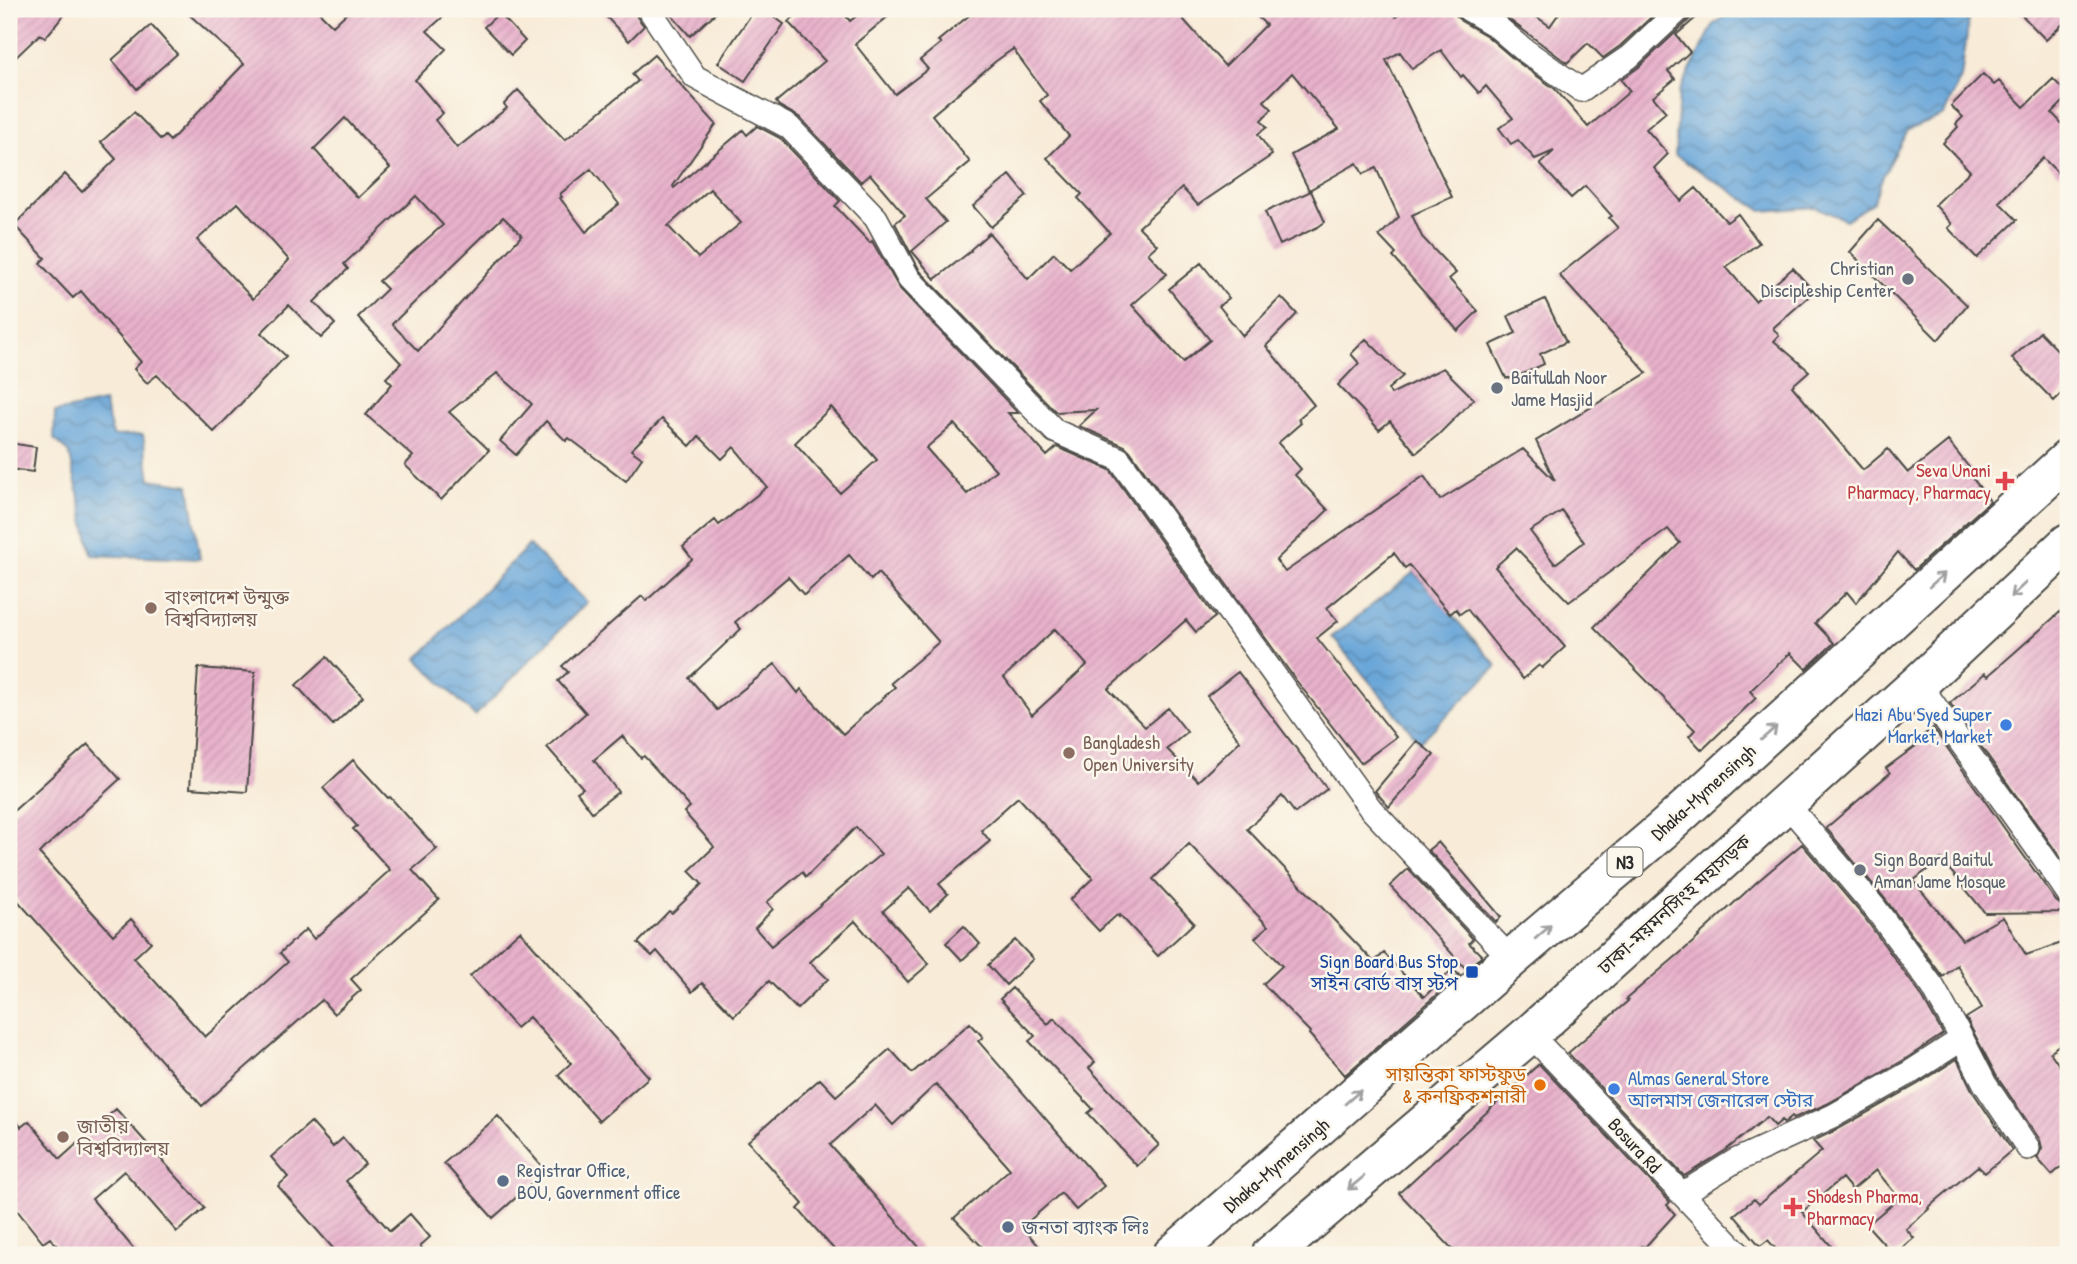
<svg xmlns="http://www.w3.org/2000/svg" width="2077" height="1264" viewBox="0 0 2077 1264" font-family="'Patrick Hand','Noto Sans Bengali',sans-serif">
<defs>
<pattern id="water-waves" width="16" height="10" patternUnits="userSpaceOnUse" patternTransform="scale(1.75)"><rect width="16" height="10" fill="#66a4d8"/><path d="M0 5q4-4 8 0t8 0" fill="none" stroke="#5486af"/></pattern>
<pattern id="building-hatch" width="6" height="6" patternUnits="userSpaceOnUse" patternTransform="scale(1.75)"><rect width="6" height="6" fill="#e8b1cb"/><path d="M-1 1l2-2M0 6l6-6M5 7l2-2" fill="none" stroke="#c798ae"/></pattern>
</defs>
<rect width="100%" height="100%" fill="#fbf7ec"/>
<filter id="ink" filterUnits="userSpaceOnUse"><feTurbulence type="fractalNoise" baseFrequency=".0143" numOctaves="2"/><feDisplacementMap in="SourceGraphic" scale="14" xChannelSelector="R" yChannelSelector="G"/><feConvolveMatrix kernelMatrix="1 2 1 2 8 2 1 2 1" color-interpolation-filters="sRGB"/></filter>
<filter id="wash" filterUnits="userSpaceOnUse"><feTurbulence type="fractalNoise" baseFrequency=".00686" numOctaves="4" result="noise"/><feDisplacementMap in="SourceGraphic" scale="28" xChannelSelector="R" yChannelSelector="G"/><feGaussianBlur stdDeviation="1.57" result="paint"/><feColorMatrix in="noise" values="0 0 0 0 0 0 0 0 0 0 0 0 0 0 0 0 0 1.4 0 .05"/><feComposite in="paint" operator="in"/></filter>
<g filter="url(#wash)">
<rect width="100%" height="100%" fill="#f8ebd7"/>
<path fill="url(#water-waves)" stroke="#486882" stroke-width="2" d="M1734 9H1963L1969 19 1961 78 1944 115 1908 130 1883 176 1873 202 1846 220 1816 207 1762 211 1675 155 1679 92 1714 24Z
M104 402 113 436 143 435 150 479 189 485 200 559 92 555 69 452 54 439 55 412Z
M529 545 587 602 475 716 417 659Z
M1414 572 1497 666 1420 742 1332 637Z"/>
<g id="blocks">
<path fill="url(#building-hatch)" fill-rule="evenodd" d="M9 9H69L45 38 40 34 9 64Z
M183 9H316L333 26 351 9H452L427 31 446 49 415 80 443 113 435 120 457 148 507 108 504 104 518 90 565 140 638 81 632 74 654 55 716 124 673 186 674 188 743 130 747 135 757 126 780 138 840 201 835 206 870 243 872 241 899 288 1018 413H1008L1047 456 1057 447 1110 470 1215 617 1196 632 1186 620 1108 689 1145 727 1168 708 1187 732 1167 749 1198 781 1240 741 1207 696 1238 672 1327 789 1295 813 1282 796 1247 829 1374 962 1384 953 1424 997 1453 969 1459 975 1345 1075 1309 1034 1310 1032 1263 984 1282 966 1255 938 1268 926 1189 844 1153 879 1194 923 1158 956 1120 915 1119 917 1117 915 1099 931 1070 900 1093 878 1018 797 981 830 990 841 939 884 948 894 930 911 909 888 883 911 929 964 908 982 855 921 810 962 828 979 797 1009 769 981 734 1016 702 983 692 992 657 951 652 956 638 943 669 911 672 913 702 884 689 871 714 847 712 844 684 812 690 807 644 756 641 758 622 736 594 760 618 792 592 812 577 792 583 788 547 747 586 713 558 681 568 672 562 666 642 596 646 601 692 559 683 547 715 520 719 525 767 487 734 447 722 459 699 436 690 446 662 419 631 450 642 458 626 481 569 438 566 441 546 421 516 455 500 441 532 404 497 373 449 412 489 450 441 500 405 465 413 456 366 415 392 384 386 378 401 363 358 317 387 289 379 281 443 225 416 196 344 264 348 269 314 302 335 324 321 338 289 305 261 333 286 356 214 432 157 375 147 383 134 369 141 362 81 291 73 298 40 263 45 258 14 225 65 174 82 192 116 159 101 142 134 112 161 140 165 136 170 141 244 64ZM345 118 390 168 358 198 314 149ZM591 169 619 204 586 232 560 198 562 197 560 194ZM710 189 741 223 698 258 668 226ZM238 203 289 260 253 299 197 240ZM503 217 522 235 418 351 392 324ZM831 407 877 460 840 493 795 443ZM954 424 996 470 967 494 926 448ZM849 555 871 580 878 573 939 642 891 683 895 687 843 734 801 689 798 693 775 664 717 710 689 678 741 629 735 622 788 577 804 595ZM1055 629 1087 665 1032 715 1004 677ZM856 827 881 854 771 946 755 928 773 909 767 902 802 872 806 877Z
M599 9H635L637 17 644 26 629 41Z
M666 9H720L690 36Z
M755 9H763L784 24 745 81 718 63Z
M803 9H840L850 21 865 9H897L855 44 895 94 928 69 920 60 941 43 938 41 977 9H1195L1183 19 1225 66 1266 25 1250 9H1388L1396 17 1405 9H1454L1456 15 1461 21 1487 36 1515 60 1555 89 1588 127 1630 91 1621 80 1639 67 1690 19 1694 9H1706L1676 35 1690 52 1668 71 1675 79 1653 97 1666 112 1646 129 1668 154 1654 168 1681 201 1696 188 1727 222 1738 214 1759 243 1726 267 1755 301 1793 268 1814 292 1773 328 1779 336 1774 341 1809 371 1792 386 1863 470 1888 449 1908 473 1948 441 1975 475 1972 477 1990 501 1914 570 1898 552 1856 603 1847 592 1815 623 1834 643 1806 669 1790 653 1750 691 1756 698 1702 750 1689 736 1695 730 1594 627 1680 543 1668 529 1569 602 1516 548 1495 567 1565 647 1542 668 1539 665 1523 679 1467 609 1460 614 1456 609 1450 614 1409 565 1405 568 1394 553 1327 608 1338 621 1317 638 1396 737 1361 763 1295 679 1130 451 1125 446 1079 426 1096 410 1056 412 920 271 895 223 905 215 870 174 861 182 799 117 779 106 776 102 825 61 788 22ZM1013 49 1047 95 1040 101 1069 136 1047 158 1082 194 1078 198 1110 233 1070 269 1054 253 1028 279 989 233 970 250 971 251 935 279 912 251 946 222 926 199 970 162 932 115 996 61ZM1441 50 1461 77 1463 75 1479 93 1486 86 1513 118 1499 128 1511 144 1518 140 1535 159 1554 151 1540 164 1571 198 1585 186 1612 216 1609 218 1618 228 1559 275 1647 373 1536 441 1555 481 1523 449 1440 500 1424 476 1285 572 1276 560 1328 510 1295 475 1301 469 1278 443 1301 423 1298 419 1314 405 1266 346 1297 314 1281 297 1243 336 1219 306 1229 298 1201 263 1169 289 1210 340 1183 362 1132 305 1167 274 1148 253 1157 245 1139 227 1182 188 1198 205 1272 155 1258 134 1267 127 1261 120 1272 109 1264 101 1292 73 1339 129 1291 155 1309 190 1357 163 1363 174 1376 168 1399 217 1379 236 1396 254 1393 257 1458 331 1478 311 1449 279 1456 273 1422 237 1412 215 1452 197 1386 60 1400 52 1412 69ZM1562 511 1584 542 1555 564 1530 531Z
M1495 9H1525L1550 26 1562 9H1660L1620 46 1603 58 1588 43 1567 63Z
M2016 9H2068V19L2046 40Z
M499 13 525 41 511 55 484 27Z
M151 25 177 54 137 89 112 60Z
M1983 74 1994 85 1999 81 2024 107 2053 79 2068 94V97L2052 113 2068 130V164L2059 174 2043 158 1999 202 2017 220 1977 258 1948 228 1952 224 1935 205 1970 171 1943 143 1958 127 1956 124 1963 117 1951 106Z
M1010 175 1027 196 991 227 973 206Z
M1311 191 1325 222 1318 227 1280 245 1265 212Z
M1878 220 1967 305 1938 340 1850 252Z
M1545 299 1566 342 1540 354 1544 364 1514 378H1506L1490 345 1516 333 1508 316Z
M2040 332 2068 361V387L2054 401 2012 358Z
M1366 339 1403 376 1388 389 1391 394 1443 368 1474 399 1438 435 1416 453 1390 421 1379 430 1362 410 1338 385 1359 363 1351 354Z
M9 443 36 447 33 472 9 469Z
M2068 605V868L1950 703 1985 673 1988 676Z
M327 657 363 697 333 725 296 685Z
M198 668 255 672 247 792 190 788Z
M1933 728 2056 901 2061 905 2068 907V912L1985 913 1941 859 1913 881 1962 940 2003 917 2026 955 2068 941V1038L2050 1052 2068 1078V1161L2052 1175 2037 1158 2042 1148 2040 1140 1997 1077 1966 1018 1982 1008 1957 965 1943 977 1886 900 1826 828 1890 773 1886 768 1916 746 1913 743Z
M1417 741 1434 755 1389 807 1375 791Z
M88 744 120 779 39 853 113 935 131 919 151 942 134 958 205 1037 288 962 280 953 306 929 314 939 390 870 353 829 357 826 323 788 353 760 388 798 390 797 437 849 412 870 439 900 351 979 361 990 334 1014 322 1000 202 1106 9 891V815Z
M1438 842 1501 917 1496 922 1428 850Z
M1802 844 1864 917 1921 995 1943 1034 1904 1060 1827 1104 1794 1118 1792 1116 1784 1123 1782 1120 1775 1126 1767 1117 1726 1150 1684 1176 1568 1053 1628 1001 1626 999 1699 937 1698 936 1758 881Z
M1408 869 1473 939 1469 943 1482 956 1466 969 1390 886Z
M964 926 980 944 962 960 946 943Z
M520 931 649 1077 599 1121 558 1075 571 1063 529 1017 516 1028 470 976Z
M1015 940 1033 959 1006 985 988 965Z
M1012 988 1048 1024 1054 1018 1095 1062 1089 1068 1159 1145 1137 1166 1088 1113 1093 1109 1029 1041 1035 1036 1000 999Z
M970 1023 983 1037 978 1041 1104 1186 1076 1210 1061 1193 1022 1227 1047 1255H990L954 1218 1010 1169 936 1084 893 1125 875 1105 830 1145 926 1255H839L798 1209 803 1204 748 1141 820 1079 836 1096 890 1049 912 1073Z
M1957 1059 1973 1092 2012 1150 1985 1173 1978 1166 1937 1200 1928 1208 1929 1209 1906 1229 1914 1238 1894 1255 1867 1225 1899 1198 1876 1170 1852 1190 1842 1178 1802 1212 1839 1255H1781L1768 1240 1760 1246 1734 1215 1754 1199 1759 1204 1822 1151 1813 1141 1840 1128 1918 1084Z
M1539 1064 1670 1202 1667 1205 1675 1214 1645 1247 1642 1246 1633 1255H1458L1399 1193Z
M116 1109 205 1208 177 1232 124 1171 92 1199 139 1255H65L50 1238 43 1243 9 1200V1111L21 1127 29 1121 60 1159Z
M498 1116 546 1171 493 1218 444 1163Z
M311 1122 333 1147 343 1138 365 1164 346 1181 390 1231 410 1214 430 1237 420 1246 428 1255H339L278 1186 288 1177 271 1157Z"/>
</g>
</g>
<g filter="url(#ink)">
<use href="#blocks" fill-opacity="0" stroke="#4a4845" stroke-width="2"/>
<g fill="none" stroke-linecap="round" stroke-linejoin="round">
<g stroke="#4a4845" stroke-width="26">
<path id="street" d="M649 9 695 77 789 127 876 218 909 279 1055 431 1119 459 1370 808 1511 959
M1468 9 1495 25 1523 49 1581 90 1629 57 1680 9
M1919 683C1967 754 2021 822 2068 893
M1786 803 1875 908 1933 987 1962 1039 1985 1084 2028 1148
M1530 1034 1740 1255
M1682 1194 1735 1161 1833 1116 1911 1072 1962 1039"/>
</g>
<g stroke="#4a4845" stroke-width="42">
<path id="highway" d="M1172 1255 1511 959 1666 827 2068 459
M1271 1255 1530 1034 1919 683 2068 543"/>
</g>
<use href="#street" stroke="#fff" stroke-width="23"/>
<use href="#highway" stroke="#fff" stroke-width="38"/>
</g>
<defs><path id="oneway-shaft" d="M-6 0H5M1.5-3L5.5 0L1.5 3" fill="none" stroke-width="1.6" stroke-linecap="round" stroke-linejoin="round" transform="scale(1.75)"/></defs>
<g stroke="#a0a0a0">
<use href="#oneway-shaft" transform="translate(1937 580) rotate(-42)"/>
<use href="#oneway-shaft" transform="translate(2018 590) rotate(137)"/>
<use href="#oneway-shaft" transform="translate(1769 733) rotate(-42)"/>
<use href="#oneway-shaft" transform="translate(1543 932) rotate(-41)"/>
<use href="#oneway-shaft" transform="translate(1353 1097) rotate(-41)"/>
<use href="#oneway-shaft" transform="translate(1356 1183) rotate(140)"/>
</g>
</g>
<g fill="#6b7280" stroke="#fbf7ec" stroke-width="2.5">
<circle cx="1908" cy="279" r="7"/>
<circle cx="1497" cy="388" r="7"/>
<circle cx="1860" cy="870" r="7"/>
</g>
<g fill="#e0444e" stroke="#fbf7ec" stroke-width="2.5">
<path d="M2001.5 470.5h7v7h7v7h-7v7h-7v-7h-7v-7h7z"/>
<path d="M1789.5 1196.5h7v7h7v7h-7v7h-7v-7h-7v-7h7z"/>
</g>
<g fill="#8d6e63" stroke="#fbf7ec" stroke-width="2.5">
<circle cx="151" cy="608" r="7"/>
<circle cx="1069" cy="753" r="7"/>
<circle cx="63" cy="1137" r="7"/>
</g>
<g fill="#3f7fe0" stroke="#fbf7ec" stroke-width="2.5">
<circle cx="2006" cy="725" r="7"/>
<circle cx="1614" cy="1089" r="7"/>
</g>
<rect fill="#1a4fb4" stroke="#fbf7ec" stroke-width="2.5" x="1465" y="965" width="14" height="14" rx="3.5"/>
<circle fill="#e8710a" stroke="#fbf7ec" stroke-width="2.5" cx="1540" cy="1085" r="7"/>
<g fill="#5c6f8a" stroke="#fbf7ec" stroke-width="2.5">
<circle cx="503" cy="1181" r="7"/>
<circle cx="1008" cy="1227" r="7"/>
</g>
<g text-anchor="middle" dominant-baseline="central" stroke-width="5" stroke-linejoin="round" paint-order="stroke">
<rect fill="#fbf7ec" stroke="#696865" stroke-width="2" x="1607.5" y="847.5" width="35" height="29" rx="5"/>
<g font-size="18" font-weight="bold" fill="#2b2b2b">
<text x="1625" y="862">N3</text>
</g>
<g font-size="19" fill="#5b616d" stroke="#fbf7ec" text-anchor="start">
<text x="1894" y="268" text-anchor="end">Christian<tspan x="1894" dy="22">Discipleship Center</tspan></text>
<text x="1511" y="377">Baitullah Noor<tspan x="1511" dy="22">Jame Masjid</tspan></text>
<text x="1874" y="859">Sign Board Baitul<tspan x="1874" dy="22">Aman Jame Mosque</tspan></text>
</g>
<g font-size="19" fill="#be3a42" stroke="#fbf7ec" text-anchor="end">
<text x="1991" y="470">Seva Unani<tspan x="1991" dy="22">Pharmacy, Pharmacy</tspan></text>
<text x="1807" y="1196" text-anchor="start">Shodesh Pharma,<tspan x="1807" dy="22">Pharmacy</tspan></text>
</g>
<g font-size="19" fill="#785e54" stroke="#fbf7ec" text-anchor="start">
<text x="165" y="597">বাংলাদেশ উন্মুক্ত<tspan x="165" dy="22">বিশ্ববিদ্যালয়</tspan></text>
<text x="1083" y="742">Bangladesh<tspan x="1083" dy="22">Open University</tspan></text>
<text x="77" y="1126">জাতীয়<tspan x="77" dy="22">বিশ্ববিদ্যালয়</tspan></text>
</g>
<g font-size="19" fill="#366cbe" stroke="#fbf7ec" text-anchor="end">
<text x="1992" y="714">Hazi Abu Syed Super<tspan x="1992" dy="22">Market, Market</tspan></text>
<text x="1628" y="1078" text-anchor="start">Almas General Store<tspan x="1628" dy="22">আলমাস জেনারেল স্টোর</tspan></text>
</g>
<g font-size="19" fill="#2b2b2b" stroke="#fbf7ec">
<text transform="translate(1703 792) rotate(-42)">Dhaka-Mymensingh</text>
<text transform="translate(1674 904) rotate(-42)">ঢাকা-ময়মনসিংহ মহাসড়ক</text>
<text transform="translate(1635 1145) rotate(47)">Bosura Rd</text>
<text transform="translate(1276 1165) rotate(-41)">Dhaka-Mymensingh</text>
</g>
<g font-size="19" fill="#164399" stroke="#fbf7ec" text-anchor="end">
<text x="1458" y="961">Sign Board Bus Stop<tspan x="1458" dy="22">সাইন বোর্ড বাস স্টপ</tspan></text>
</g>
<g font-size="19" fill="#c56008" stroke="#fbf7ec" text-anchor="end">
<text x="1526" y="1074">সায়ন্তিকা ফাস্টফুড<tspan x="1526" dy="22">&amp; কনফ্রিকশনারী</tspan></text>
</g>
<g font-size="19" fill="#4e5e75" stroke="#fbf7ec" text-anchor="start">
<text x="517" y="1170">Registrar Office,<tspan x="517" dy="22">BOU, Government office</tspan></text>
<text x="1022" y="1227">জনতা ব্যাংক লিঃ</text>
</g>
</g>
<rect width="2077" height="1264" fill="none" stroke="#fbf7ec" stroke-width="35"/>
</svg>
